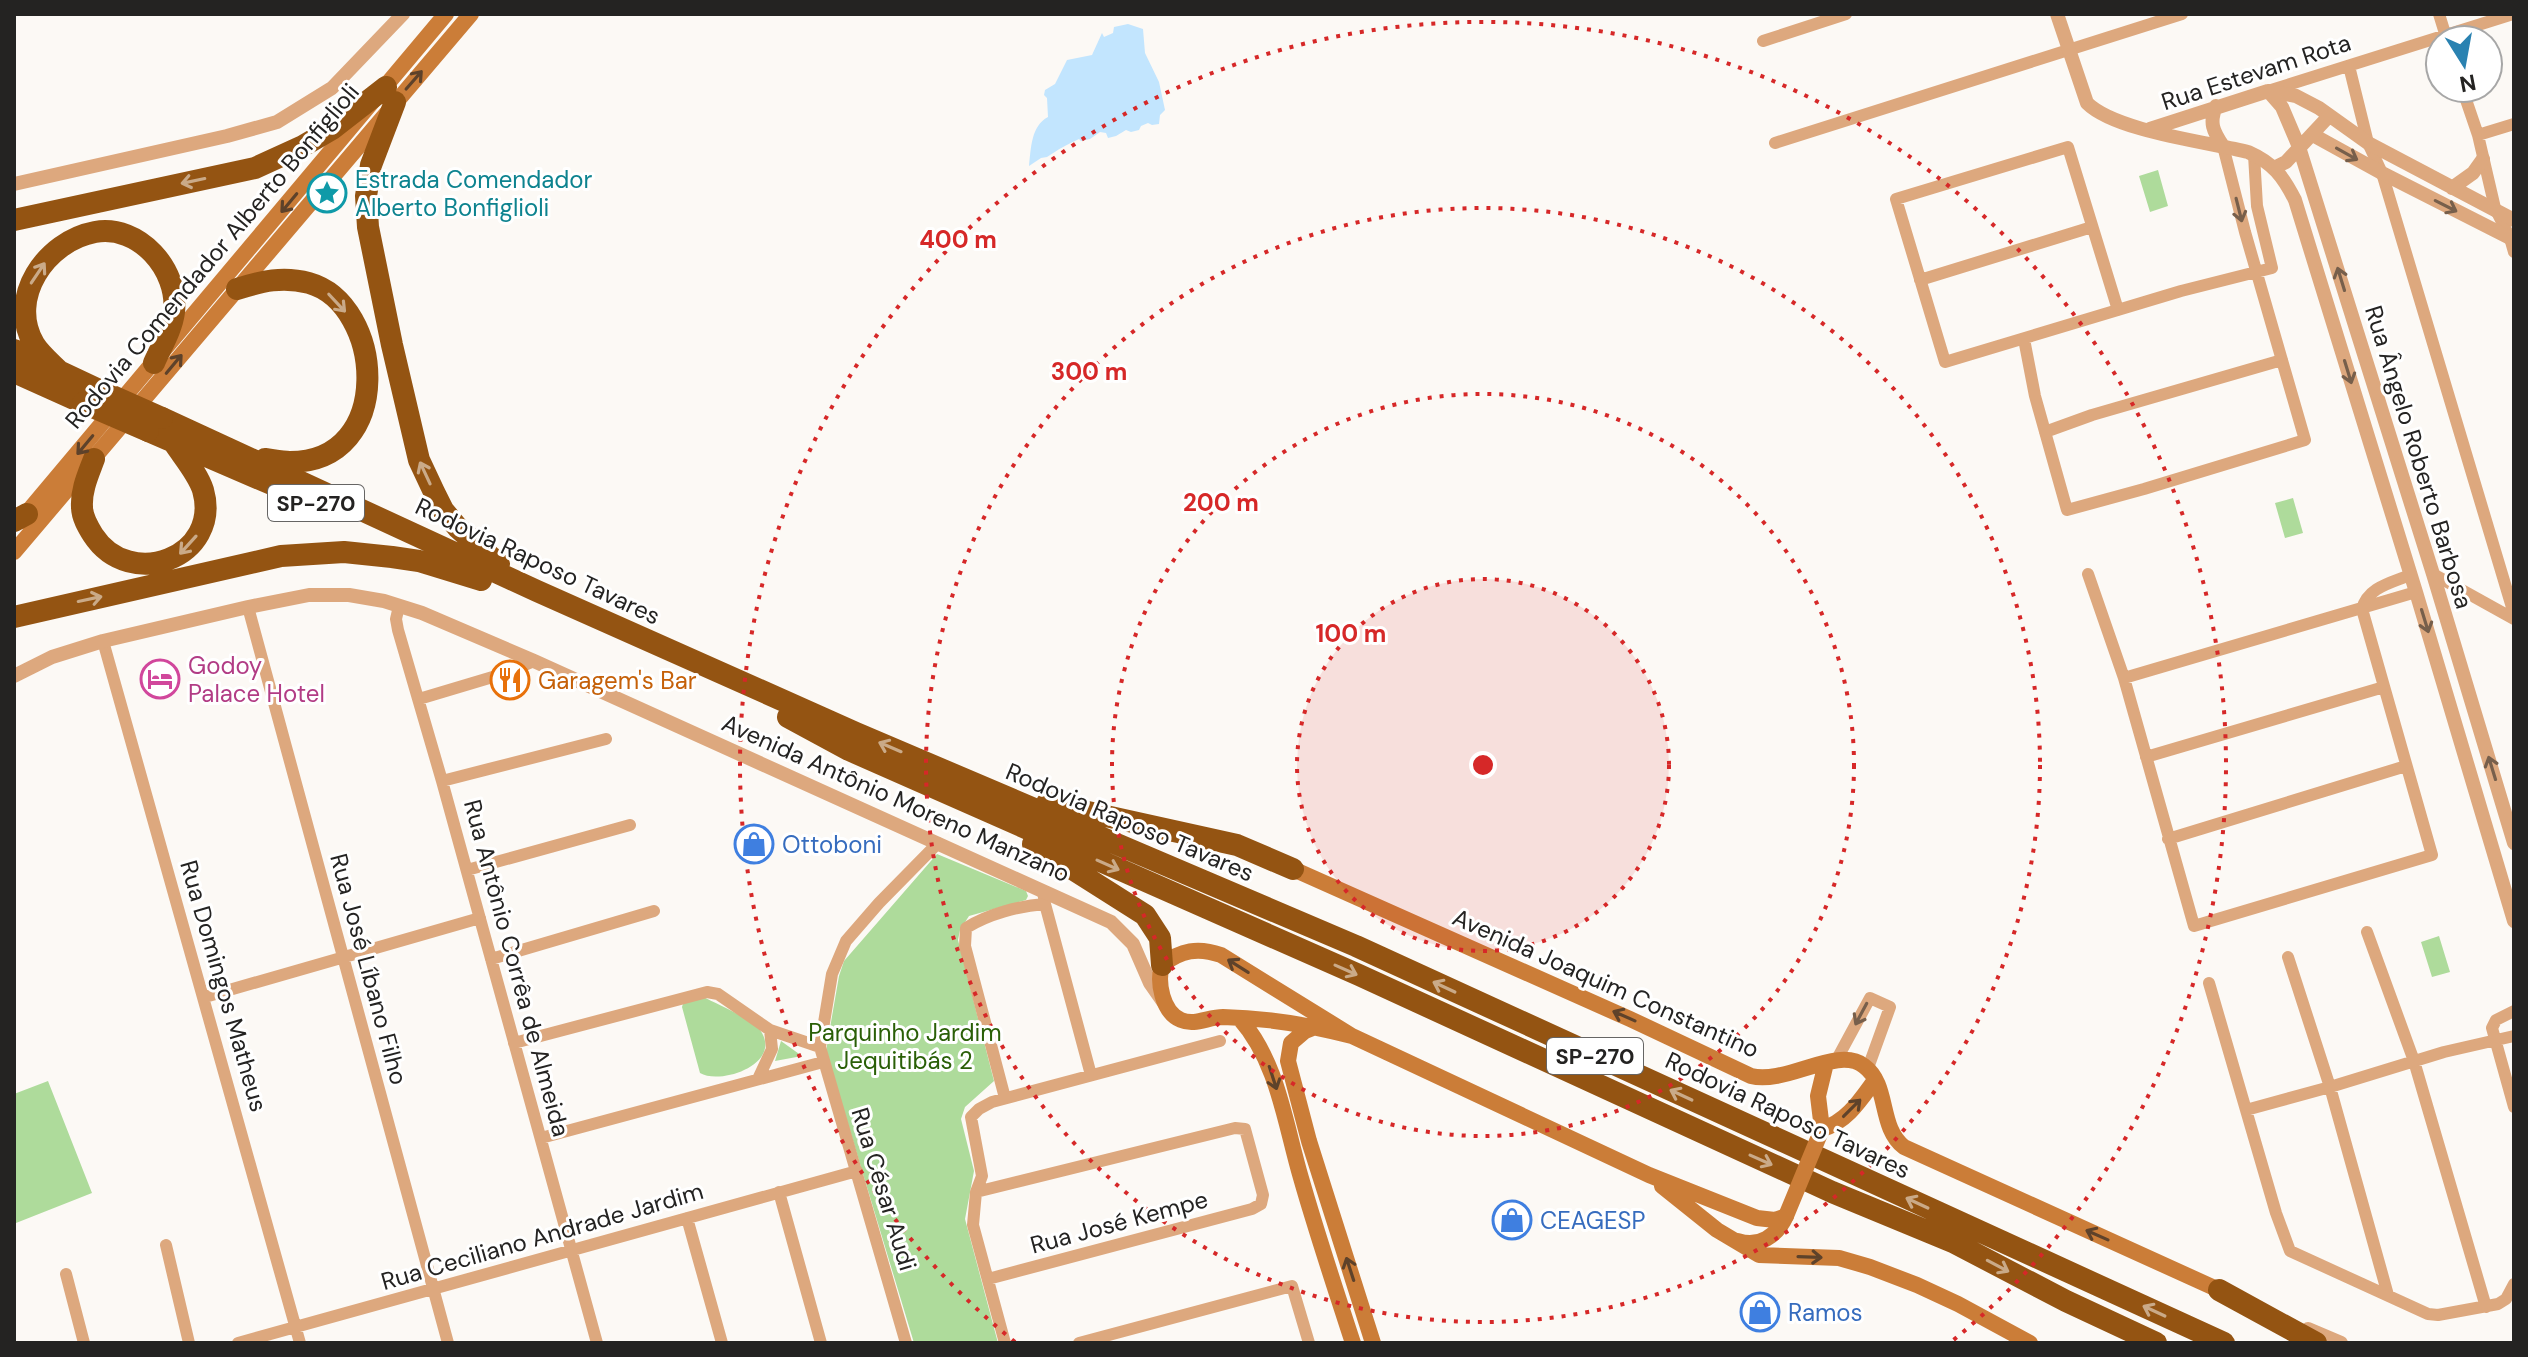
<svg xmlns="http://www.w3.org/2000/svg" width="2528" height="1357" viewBox="0 0 2528 1357" font-family="'DM Sans',sans-serif">
<rect width="100%" height="100%" fill="#fcf9f5"/>
<path fill="#aedb9b" d="M2158 170 2168 206 2150 212 2139 176Z
M2293 498 2303 533 2285 538 2275 503Z
M937 854 1026 891 1028 896 1026 900 969 916 960 930 958 940 994 1081 965 1107 961 1119 974 1171 965 1219 998 1343H914L826 1051 839 976 844 961Z
M2439 936 2450 972 2432 977 2421 942Z
M703 997C716 1003 756 1021 762 1033 780 1065 720 1085 700 1073L682 1007 684 1000Z
M781 1041 802 1056 775 1061Z
M48 1081 92 1193 16 1223 14 1094Z"/>
<path fill="#c2e5fe" d="M1128 24 1143 29 1145 53 1159 82 1165 110 1160 115 1159 124 1152 125 1148 123 1141 126 1139 130 1131 132 1126 130 1116 136 1108 138 1106 133 1100 132 1090 139 1081 141 1079 139C1066 145 1059 149 1047 157L1041 158 1029 166C1031 148 1031 126 1048 117L1047 98 1044 95 1045 90 1055 84 1067 60 1092 55 1102 33 1104 37 1113 33 1114 27Z"/>
<g fill="none" stroke-linecap="round" stroke-linejoin="round">
<path stroke="#dda87e" stroke-width="12" d="M2439 14 2447 40
M1763 41 1846 14
M2349 66 2368 143 2382 173 2514 614
M2462 88 2478 135 2495 208 2510 238 2514 252
M2268 91 2513 14
M2478 135 2514 124
M1775 143 2182 14
M1920 280 2092 227
M2118 310 2068 147 1896 199 1945 362 2181 291 2272 268 2257 206 2254 155
M2024 339 2035 396 2067 510 2144 489 2305 440 2245 232 2223 146
M2045 432 2092 415 2282 360
M2088 574 2124 678 2194 926 2432 855 2362 609C2368 587 2391 583 2410 575
M2433 574 2514 619
M399 606 396 619 398 630 442 781 597 1343
M248 607 448 1343
M103 641 300 1343
M2124 678 2416 592
M419 699 506 673 534 661
M2146 757 2384 687
M442 781 606 739
M2168 839 2406 766
M467 870 630 825
M1045 904 1091 1075
M2367 932 2414 1061 2486 1307
M2288 957 2330 1087 2388 1295
M491 959 654 911
M2209 983 2276 1213 2290 1251 2428 1314 2438 1315 2498 1304 2506 1299 2514 1284
M205 997 480 918
M2514 1011 2496 1020 2492 1028 2514 1107
M514 1043 707 992 718 994 770 1030 820 1047
M1837 1059 1870 998 1890 1007 1868 1068
M758 1079 772 1049 770 1030
M1005 1098 965 946 966 928C988 914 1019 906 1045 904L1043 891
M2246 1110 2330 1087 2444 1052 2514 1036
M541 1138 823 1062
M779 1192 821 1343
M976 1192 1235 1128 1245 1129 1263 1195 1261 1204 1252 1209 988 1279
M687 1218 722 1343
M166 1245 189 1343
M66 1274 84 1343
M238 1343 857 1171
M906 1343 820 1047 832 974 846 941 879 903 938 843
M1005 1343 973 1225 976 1192 982 1176 971 1117 979 1109 992 1102 1220 1041
M1079 1343 1292 1286 1309 1343"/>
<path stroke="#dda87e" stroke-width="14" d="M2057 14 2087 103C2115 131 2207 142 2248 152 2273 163 2283 176 2295 200L2416 592 2514 921
M2268 91 2282 107 2299 147 2433 574 2514 843
M2216 106C2209 123 2213 131 2223 146
M2150 129 2268 91 2296 96 2319 108 2368 143 2514 220
M2313 135 2382 173 2514 240
M2276 167 2286 162 2329 116
M14 184 227 136 277 122 332 88 403 14
M2452 188 2473 173 2483 159
M14 676 52 657 103 641 248 607 309 595H349L384 601 422 613 534 661 1111 922 1133 944 1150 983 1164 1003
M2308 1329 2341 1343"/>
<path stroke="#cb7d38" stroke-width="16" d="M20 521 446 14
M14 552 471 14
M1293 869 1630 1019 1751 1076C1786 1085 1838 1045 1864 1066 1890 1085 1878 1127 1904 1147L2219 1290
M1240 1019C1278 1062 1285 1124 1301 1178 1317 1234 1335 1288 1353 1343
M1315 1027 1305 1031 1291 1043 1288 1061 1309 1141 1373 1343
M1352 1036C1310 1025 1266 1018 1223 1017 1208 1017 1195 1026 1181 1020 1162 1012 1157 982 1162 965 1181 950 1198 947 1221 955L1352 1036 1649 1175 1757 1218 1775 1220 1786 1216
M1826 1063 1818 1096 1822 1129C1847 1122 1861 1099 1875 1080
M1662 1186 1717 1230 1759 1255 1839 1258 1870 1267 1917 1285 1958 1304 2030 1343
M1738 1241C1759 1248 1777 1236 1786 1216"/>
<path stroke="#945412" stroke-width="22" d="M395 102 371 165 366 196 368 227 392 345 419 460 434 492 443 510 458 528 499 564
M14 220 255 168 303 146 332 129 386 87
M237 289C262 281 283 276 309 283 384 304 396 462 290 462 282 462 273 460 265 459
M14 350 99 390
M59 371C51 363 40 354 34 344 7 298 46 241 95 232 139 224 179 270 174 312 172 329 161 347 154 363
M14 372 83 403
M162 418 537 591 856 733 1356 946 2224 1343
M148 431 276 486
M94 459C88 475 81 490 82 507 82 517 88 527 93 535 130 592 222 557 203 490 198 474 184 458 174 443
M14 521 27 514
M14 617 281 556 344 552 392 557 419 561 481 580
M788 717 849 750 1359 975 1832 1192 1953 1242 2066 1301 2156 1343
M1047 803 1237 845 1293 869
M1033 844 1145 915 1160 938 1162 965
M2219 1290 2316 1343"/>
<path stroke="#cb7d38" stroke-width="16" d="M1786 1216 1822 1129"/>
<path stroke="#945412" stroke-width="22" d="M99 390 162 418
M83 403 148 431"/>
</g>
<defs><path id="oneway-shaft" d="M-6 0H5M1.5-3L5.5 0L1.5 3" fill="none" stroke-width="1.6" stroke-linecap="round" stroke-linejoin="round" transform="scale(2)"/></defs>
<g stroke="#5e422a">
<use href="#oneway-shaft" transform="translate(414 80) rotate(-49)"/>
<use href="#oneway-shaft" transform="translate(289 203) rotate(130)"/>
<use href="#oneway-shaft" transform="translate(174 364) rotate(-50)"/>
<use href="#oneway-shaft" transform="translate(85 445) rotate(130)"/>
<use href="#oneway-shaft" transform="translate(1238 966) rotate(-148)"/>
<use href="#oneway-shaft" transform="translate(1624 1016) rotate(-156)"/>
<use href="#oneway-shaft" transform="translate(1273 1078) rotate(72)"/>
<use href="#oneway-shaft" transform="translate(1852 1108) rotate(-45)"/>
<use href="#oneway-shaft" transform="translate(2097 1235) rotate(-156)"/>
<use href="#oneway-shaft" transform="translate(1810 1257) rotate(2)"/>
<use href="#oneway-shaft" transform="translate(1350 1269) rotate(-108)"/>
</g>
<g stroke="#775f4b">
<use href="#oneway-shaft" transform="translate(2347 154) rotate(29)"/>
<use href="#oneway-shaft" transform="translate(2446 206) rotate(27)"/>
<use href="#oneway-shaft" transform="translate(2239 210) rotate(76)"/>
<use href="#oneway-shaft" transform="translate(2341 279) rotate(-107)"/>
<use href="#oneway-shaft" transform="translate(2348 372) rotate(73)"/>
<use href="#oneway-shaft" transform="translate(2425 621) rotate(73)"/>
<use href="#oneway-shaft" transform="translate(2492 768) rotate(-107)"/>
<use href="#oneway-shaft" transform="translate(1861 1014) rotate(118)"/>
</g>
<g stroke="#caaa88">
<use href="#oneway-shaft" transform="translate(193 181) rotate(168)"/>
<use href="#oneway-shaft" transform="translate(38 273) rotate(-56)"/>
<use href="#oneway-shaft" transform="translate(337 303) rotate(47)"/>
<use href="#oneway-shaft" transform="translate(425 473) rotate(-115)"/>
<use href="#oneway-shaft" transform="translate(188 545) rotate(132)"/>
<use href="#oneway-shaft" transform="translate(90 599) rotate(-12)"/>
<use href="#oneway-shaft" transform="translate(890 747) rotate(-157)"/>
<use href="#oneway-shaft" transform="translate(1108 865) rotate(24)"/>
<use href="#oneway-shaft" transform="translate(1346 970) rotate(24)"/>
<use href="#oneway-shaft" transform="translate(1444 987) rotate(-155)"/>
<use href="#oneway-shaft" transform="translate(1681 1095) rotate(-155)"/>
<use href="#oneway-shaft" transform="translate(1761 1160) rotate(24)"/>
<use href="#oneway-shaft" transform="translate(1917 1203) rotate(-155)"/>
<use href="#oneway-shaft" transform="translate(1998 1266) rotate(28)"/>
<use href="#oneway-shaft" transform="translate(2154 1311) rotate(-155)"/>
</g>
<circle cx="1483" cy="765" r="186" fill="#d62828" fill-opacity=".12"/>
<g fill="none" stroke="#d62828" stroke-width="4" stroke-dasharray="4 8">
<circle cx="1483" cy="765" r="186"/>
<circle cx="1483" cy="765" r="371"/>
<circle cx="1483" cy="765" r="557"/>
<path d="M1015 1342A743 743 0 1 1 1951 1342"/>
</g>
<defs>
<g id="sight-ring" transform="scale(2)"><circle r="9.5" fill="#fff" stroke="#0f9aa8" stroke-width="1.5"/><path d="M0-6L1.8-2.2L6-1.7L2.9 1.2L3.7 5.4L0 3.3L-3.7 5.4L-2.9 1.2L-6-1.7L-1.8-2.2Z" fill="#0f9aa8"/></g>
<g id="hotel-ring" transform="scale(2)"><circle r="9.5" fill="#fff" stroke="#d1479c" stroke-width="1.5"/><path d="M-6-4.5h1.5V1H6V5H4.5V3h-9V5H-6ZM-4 0a1.8 1.8 0 1 1 3.6 0ZM.5 0V-2.5h3Q6-2.5 6 0Z" fill="#d1479c"/></g>
<g id="restaurant-ring" transform="scale(2)"><circle r="9.5" fill="#fff" stroke="#e8710a" stroke-width="1.5"/><path d="M-5-6h1v4h1v-4h1v4h1v-4h1v5L-1.5 .5V6h-2V.5L-5-1ZM5-6V6H3V1.5H1.5Q1.5-4 5-6Z" fill="#e8710a"/></g>
<g id="shop-ring" transform="scale(2)"><circle r="9.5" fill="#fff" stroke="#3f7fe0" stroke-width="1.5"/><path d="M-5-2.5h2.3a2.7 3.5 0 0 1 5.4 0H5L5.5 6h-11ZM-1.5-2.5h3a1.5 2.3 0 0 0-3 0Z" fill="#3f7fe0"/></g>
</defs>
<g fill-rule="evenodd">
<use href="#sight-ring" x="327" y="193"/>
<use href="#hotel-ring" x="160" y="679"/>
<use href="#restaurant-ring" x="510" y="680"/>
<use href="#shop-ring" x="754" y="844"/>
<use href="#shop-ring" x="1512" y="1220"/>
<use href="#shop-ring" x="1760" y="1312"/>
</g>
<g text-anchor="middle" dominant-baseline="central" stroke-width="6" stroke-linejoin="round" paint-order="stroke">
<g fill="#fff" stroke="#666564" stroke-width="2">
<rect x="268" y="485" width="96" height="36" rx="6"/>
<rect x="1547" y="1038" width="96" height="36" rx="6"/>
</g>
<g font-size="22" font-weight="bold" fill="#242322">
<text x="316" y="503">SP-270</text>
<text x="1595" y="1056">SP-270</text>
</g>
<g font-size="24" fill="#242322" stroke="#fff">
<text transform="translate(2256 72) rotate(-18)">Rua Estevam Rota</text>
<text transform="translate(212 256) rotate(-50)">Rodovia Comendador Alberto Bonfiglioli</text>
<text transform="translate(2419 457) rotate(73)">Rua Ângelo Roberto Barbosa</text>
<text transform="translate(538 561) rotate(25)">Rodovia Raposo Tavares</text>
<text transform="translate(896 798) rotate(24)">Avenida Antônio Moreno Manzano</text>
<text transform="translate(1130 822) rotate(23)">Rodovia Raposo Tavares</text>
<text transform="translate(517 968) rotate(75)">Rua Antônio Corrêa de Almeida</text>
<text transform="translate(369 969) rotate(75)">Rua José Líbano Filho</text>
<text transform="translate(1606 983) rotate(24)">Avenida Joaquim Constantino</text>
<text transform="translate(224 986) rotate(74)">Rua Domingos Matheus</text>
<text transform="translate(1788 1115) rotate(25)">Rodovia Raposo Tavares</text>
<text transform="translate(884 1189) rotate(73)">Rua César Audi</text>
<text transform="translate(1119 1222) rotate(-15)">Rua José Kempe</text>
<text transform="translate(542 1236) rotate(-16)">Rua Ceciliano Andrade Jardim</text>
</g>
<g font-size="24" fill="#0d838f" stroke="#fff" text-anchor="start">
<text x="355" y="179">Estrada Comendador<tspan x="355" dy="28">Alberto Bonfiglioli</tspan></text>
</g>
<g font-size="24" fill="#b23c85" stroke="#fff" text-anchor="start">
<text x="188" y="665">Godoy<tspan x="188" dy="28">Palace Hotel</tspan></text>
</g>
<g font-size="24" fill="#c56008" stroke="#fff" text-anchor="start">
<text x="538" y="680">Garagem's Bar</text>
</g>
<g font-size="24" fill="#366cbe" stroke="#fff" text-anchor="start">
<text x="782" y="844">Ottoboni</text>
<text x="1540" y="1220">CEAGESP</text>
<text x="1788" y="1312">Ramos</text>
</g>
<g font-size="24" fill="#2a5f07" stroke="#fff">
<text x="905" y="1032">Parquinho Jardim<tspan x="905" dy="28">Jequitibás 2</tspan></text>
</g>
</g>
<circle cx="1483" cy="765" r="12" fill="#d62828" stroke="#fff" stroke-width="4"/>
<g font-size="24" text-anchor="middle" font-weight="bold" fill="#d62828" stroke="#fff" stroke-width="6" stroke-linejoin="round" paint-order="stroke">
<text x="958" y="248">400 m</text>
<text x="1089" y="380">300 m</text>
<text x="1221" y="511">200 m</text>
<text x="1351" y="642">100 m</text>
</g>
<rect width="2528" height="1357" fill="none" stroke="#242322" stroke-width="32"/>
<g transform="translate(2464 64) rotate(169)"><circle r="38" fill="#ffffff" stroke="#a7a7a7" stroke-width="2"/>
<path d="M0-6L14 30L0 20L-14 30Z" fill="#2a82b1"/>
<text y="-12" font-size="22" font-weight="bold" text-anchor="middle" fill="#242322">N</text>
</g>
</svg>
